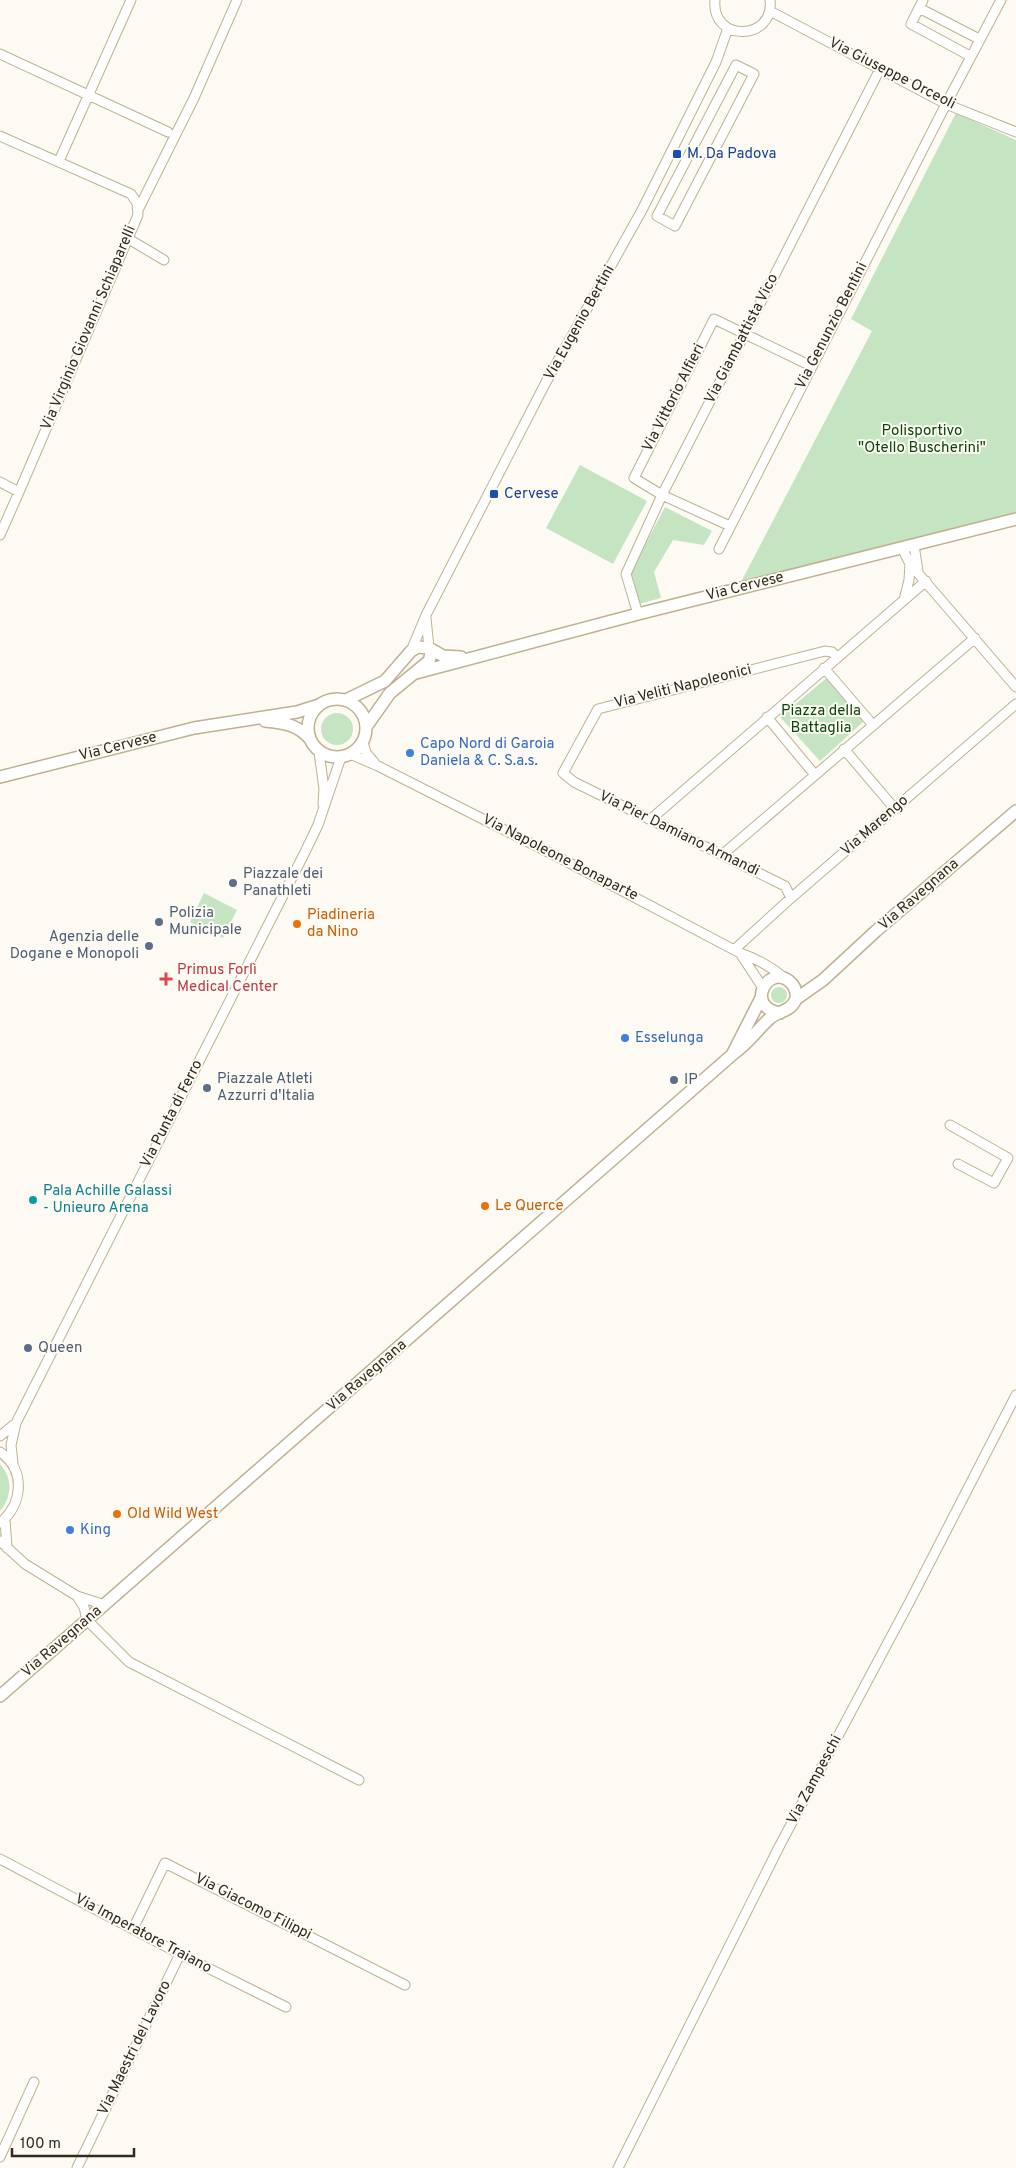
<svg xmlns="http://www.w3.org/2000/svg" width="1016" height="2168" viewBox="0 0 1016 2168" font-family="Overpass,sans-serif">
<rect width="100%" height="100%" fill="#fdfaf3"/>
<path fill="#c4e4c2" d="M956 113 1016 140V514L740 584 872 331 851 319Z
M580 465 647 501 613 564 546 528Z
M665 507 712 531 704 545 673 540 654 572 661 598 639 604 631 572Z
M829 676 863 722 820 761 780 717Z
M321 729a16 16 0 1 1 32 0a16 16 0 1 1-32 0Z
M204 893 237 910 223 938 190 922Z
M771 995a8 8 0 1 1 16 0a8 8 0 1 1-16 0Z
M0 1464C13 1478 12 1497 0 1511Z"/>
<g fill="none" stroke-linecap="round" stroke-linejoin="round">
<g stroke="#bfb18f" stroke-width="11">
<path id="minor" d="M715 0C711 43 775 41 770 0
M923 0 911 24 970 56
M919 8 979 39
M770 11 946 104 1016 132
M0 54 168 132
M736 65 754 74 675 226 657 216Z
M0 136 131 194 137 203 138 215 19 492 0 482
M59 161 131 0
M138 210 194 98 237 0
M127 238 164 260
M730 526 662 495 634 478 714 319 811 366
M0 535 19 492
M914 545 918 571
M902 548 910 564 1016 687
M719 549 946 104 1001 0
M904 600 909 580 910 564
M638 614 626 574 662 495 880 69
M426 618 429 648
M411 651 426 615 545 384 642 210 716 62 728 28
M824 668 873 725
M767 717 815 775
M363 742 366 753 374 762
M844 749 895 809
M319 752 324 789 323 804
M350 754 378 766 560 858 740 953C757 959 771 966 784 978
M651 819 926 581
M722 855 975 638
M791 898 785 886 574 782 563 773 598 709 825 651 832 652 837 657
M735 949 791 898 1016 704
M740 953 763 988
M950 1125 1008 1158 994 1183 958 1164
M0 1436 16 1423 305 852 318 825 341 757
M0 1452C26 1470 23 1504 0 1523
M13 1464 11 1445 16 1423
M5 1519 7 1548
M0 1541 25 1564 77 1596 105 1605
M77 1596 84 1607 87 1620 129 1662 359 1780
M0 1859 180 1954 286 2007
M133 1929 165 1863 405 1985
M0 2157 34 2082
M77 2168 180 1954
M618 2168 780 1845 910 1601 1016 1395"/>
</g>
<g stroke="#bfb18f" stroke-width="14">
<path id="major" d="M416 673 638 614 1016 519
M308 728a29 29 0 1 1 58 0a29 29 0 1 1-58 0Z
M346 700 385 681 411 651 418 647 429 648 443 656 461 657
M265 721C283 723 297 724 309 738
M366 727 390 693 429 661 431 654 429 648
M0 777 194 728 297 712 319 705
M796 999 823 980 876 931 1016 811
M733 1053 761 998
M0 1696 733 1054C750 1042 755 1032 769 1019 778 1010 790 1013 796 999 797 992 795 986 789 981 768 964 744 1007 780 1013"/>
</g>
<use href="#minor" stroke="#fff" stroke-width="9"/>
<use href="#major" stroke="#fff" stroke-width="11"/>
</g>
<g fill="#1a4fb4" stroke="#fdfaf3" stroke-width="2">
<rect x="672" y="149" width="10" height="10" rx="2.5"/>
<rect x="489" y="489" width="10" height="10" rx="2.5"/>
</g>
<g fill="#3f7fe0" stroke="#fdfaf3" stroke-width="2">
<circle cx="410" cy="753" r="5"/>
<circle cx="625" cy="1038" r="5"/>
<circle cx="70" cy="1530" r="5"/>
</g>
<g fill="#5c6f8a" stroke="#fdfaf3" stroke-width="2">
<circle cx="233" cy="883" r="5"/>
<circle cx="159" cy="922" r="5"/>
<circle cx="149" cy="946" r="5"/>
<circle cx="674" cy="1080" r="5"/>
<circle cx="207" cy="1088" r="5"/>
<circle cx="28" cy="1348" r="5"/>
</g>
<g fill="#e8710a" stroke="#fdfaf3" stroke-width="2">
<circle cx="297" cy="924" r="5"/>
<circle cx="485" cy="1206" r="5"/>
<circle cx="117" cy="1514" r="5"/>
</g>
<path fill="#e0444e" stroke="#fdfaf3" stroke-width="2" d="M163.5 971.5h5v5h5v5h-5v5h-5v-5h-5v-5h5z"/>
<circle fill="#0f9aa8" stroke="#fdfaf3" stroke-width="2" cx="33" cy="1200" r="5"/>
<g text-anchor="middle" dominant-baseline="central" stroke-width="4" stroke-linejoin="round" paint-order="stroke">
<g font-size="15" fill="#302b1d" stroke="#fdfaf3">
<text transform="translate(892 74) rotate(27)">Via Giuseppe Orceoli</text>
<text transform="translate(580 323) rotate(-61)">Via Eugenio Bertini</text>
<text transform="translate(832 326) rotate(-63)">Via Genunzio Bentini</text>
<text transform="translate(89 328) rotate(-67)">Via Virginio Giovanni Schiaparelli</text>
<text transform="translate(742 339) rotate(-63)">Via Giambattista Vico</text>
<text transform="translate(674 398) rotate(-63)">Via Vittorio Alfieri</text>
<text transform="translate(745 587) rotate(-14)">Via Cervese</text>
<text transform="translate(683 687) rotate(-14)">Via Veliti Napoleonici</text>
<text transform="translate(118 747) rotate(-14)">Via Cervese</text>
<text transform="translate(875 826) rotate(-41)">Via Marengo</text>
<text transform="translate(679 834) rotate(26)">Via Pier Damiano Armandi</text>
<text transform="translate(560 858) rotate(27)">Via Napoleone Bonaparte</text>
<text transform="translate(919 895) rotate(-41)">Via Ravegnana</text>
<text transform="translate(172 1114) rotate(-63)">Via Punta di Ferro</text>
<text transform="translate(367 1376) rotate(-41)">Via Ravegnana</text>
<text transform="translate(62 1642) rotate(-41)">Via Ravegnana</text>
<text transform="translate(815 1780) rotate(-62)">Via Zampeschi</text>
<text transform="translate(253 1907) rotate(27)">Via Giacomo Filippi</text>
<text transform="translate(143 1934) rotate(28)">Via Imperatore Traiano</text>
<text transform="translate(135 2048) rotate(-64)">Via Maestri del Lavoro</text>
</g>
<g font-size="15" fill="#164399" stroke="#fdfaf3" text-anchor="start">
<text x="687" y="154">M. Da Padova</text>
<text x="504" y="494">Cervese</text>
</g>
<g font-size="15" fill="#0a470d" stroke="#fdfaf3">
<text x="922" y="431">Polisportivo<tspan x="922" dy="17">"Otello Buscherini"</tspan></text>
<text x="821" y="711">Piazza della<tspan x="821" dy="17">Battaglia</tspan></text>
</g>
<g font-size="15" fill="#366cbe" stroke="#fdfaf3" text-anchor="start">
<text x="420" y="744">Capo Nord di Garoia<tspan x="420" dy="17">Daniela &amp; C. S.a.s.</tspan></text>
<text x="635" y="1038">Esselunga</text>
<text x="80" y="1530">King</text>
</g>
<g font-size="15" fill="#4e5e75" stroke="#fdfaf3" text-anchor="start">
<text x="243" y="874">Piazzale dei<tspan x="243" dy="17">Panathleti</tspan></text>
<text x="169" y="913">Polizia<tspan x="169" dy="17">Municipale</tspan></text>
<text x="139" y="937" text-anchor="end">Agenzia delle<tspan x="139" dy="17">Dogane e Monopoli</tspan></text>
<text x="217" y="1079">Piazzale Atleti<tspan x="217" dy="17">Azzurri d'Italia</tspan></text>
<text x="684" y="1080">IP</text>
<text x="38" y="1348">Queen</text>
</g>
<g font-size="15" fill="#c56008" stroke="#fdfaf3" text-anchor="start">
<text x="307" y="915">Piadineria<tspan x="307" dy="17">da Nino</tspan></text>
<text x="495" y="1206">Le Querce</text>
<text x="127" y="1514">Old Wild West</text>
</g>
<g font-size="15" fill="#be3a42" stroke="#fdfaf3" text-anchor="start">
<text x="177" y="970">Primus Forlì<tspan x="177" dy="17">Medical Center</tspan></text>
</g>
<g font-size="15" fill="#0d838f" stroke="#fdfaf3" text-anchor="start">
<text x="43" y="1191">Pala Achille Galassi<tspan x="43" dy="17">- Unieuro Arena</tspan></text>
</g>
</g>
<path d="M12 2148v8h122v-8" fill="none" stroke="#302b1d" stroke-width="2.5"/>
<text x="20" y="2148" font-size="15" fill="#302b1d" stroke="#fdfaf3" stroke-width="4" paint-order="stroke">100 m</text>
</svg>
